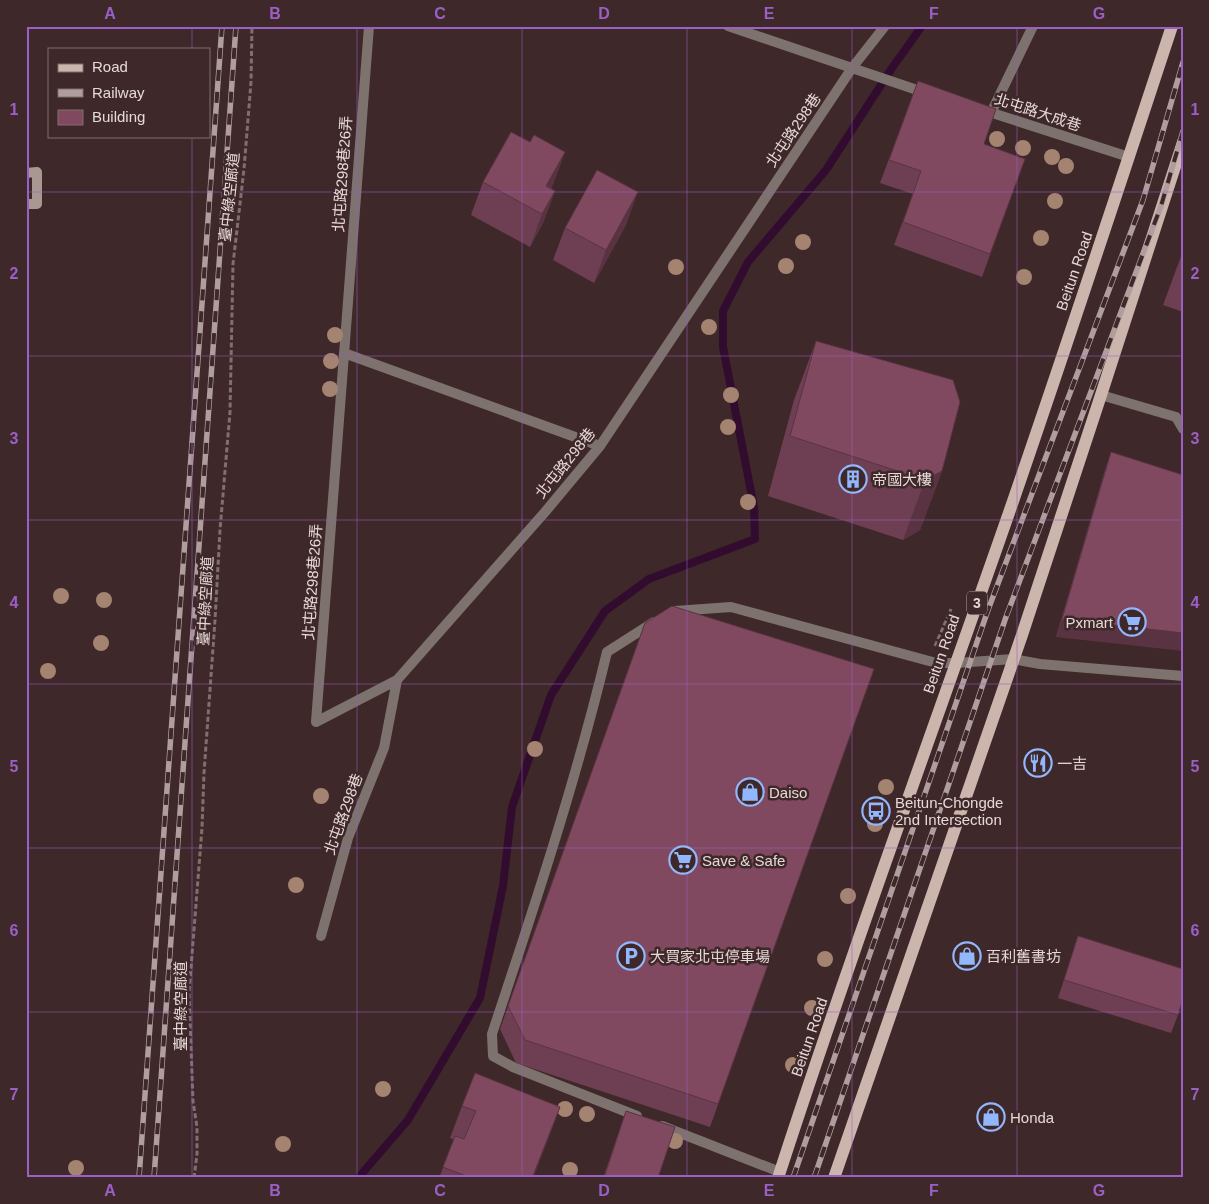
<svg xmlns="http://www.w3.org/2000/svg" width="1209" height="1204" viewBox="0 0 1209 1204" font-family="Arial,'Noto Sans TC',sans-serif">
<rect width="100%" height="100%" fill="#3e2829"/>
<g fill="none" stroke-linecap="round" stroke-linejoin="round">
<path stroke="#320c2f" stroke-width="8" d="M358 1178 408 1120 480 998 503 886 512 807 551 695 605 611 649 579 755 539 754 507 723 347V311L748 262 826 170 892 68 922 26"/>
<path stroke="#826e6f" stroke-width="3" stroke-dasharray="5 2.5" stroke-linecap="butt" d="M935 646 951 609
M194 1178 197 1154V1127L193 1101 189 993 202 828 204 773 215 620 220 530 230 412 233 264 244 169 251 82 252 26"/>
<path stroke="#7d726e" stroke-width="10" d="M369 26 316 722 397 680
M728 26 852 68
M991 113 1033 26
M344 353 600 446
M1101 395 1176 417 1183 429
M675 611 731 607 929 661 937 663H956
M321 936 348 838 384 748 397 680 545 512 600 446 852 68 885 26
M637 1116 513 1067 493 1056 492 1034C534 908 576 781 607 652L654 622
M662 1126 780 1172"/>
<path stroke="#7d726e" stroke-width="10" d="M852 68 926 93
M983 110 1129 157
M956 663 1013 659 1040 664 1183 676"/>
<path stroke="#a99892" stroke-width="10" d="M26 173 37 172V204H26"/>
<path stroke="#ccb5ad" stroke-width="12" d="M778 1178C851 953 933 731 1011 507 1066 348 1119 187 1172 26
M834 1178 1022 635 1101 395 1183 142"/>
<g stroke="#b09e9f" stroke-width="5.5">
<path id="rail" d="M139 1178 222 26
M154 1178 236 26
M793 1178 988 610 1143 200 1183 62
M814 1178 1006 617 1161 206 1183 131"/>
</g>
<use href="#rail" stroke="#3e2829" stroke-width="4" stroke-dasharray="11" stroke-linecap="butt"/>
</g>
<g fill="#a48370">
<circle cx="997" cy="139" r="8"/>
<circle cx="1023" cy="148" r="8"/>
<circle cx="1052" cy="157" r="8"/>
<circle cx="1066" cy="166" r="8"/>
<circle cx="1055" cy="201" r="8"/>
<circle cx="1041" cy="238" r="8"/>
<circle cx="803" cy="242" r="8"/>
<circle cx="786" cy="266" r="8"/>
<circle cx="676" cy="267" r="8"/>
<circle cx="1024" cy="277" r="8"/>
<circle cx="709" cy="327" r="8"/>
<circle cx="335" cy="335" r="8"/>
<circle cx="331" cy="361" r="8"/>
<circle cx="330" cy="389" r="8"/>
<circle cx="731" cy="395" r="8"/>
<circle cx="728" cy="427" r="8"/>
<circle cx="748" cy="502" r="8"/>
<circle cx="61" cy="596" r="8"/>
<circle cx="104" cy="600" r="8"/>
<circle cx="101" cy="643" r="8"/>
<circle cx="48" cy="671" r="8"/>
<circle cx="535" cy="749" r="8"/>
<circle cx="886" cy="787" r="8"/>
<circle cx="321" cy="796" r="8"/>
<circle cx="875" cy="824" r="8"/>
<circle cx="296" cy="885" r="8"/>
<circle cx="848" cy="896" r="8"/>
<circle cx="825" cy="959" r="8"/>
<circle cx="812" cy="1008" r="8"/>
<circle cx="793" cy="1065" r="8"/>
<circle cx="383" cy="1089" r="8"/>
<circle cx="565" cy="1109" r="8"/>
<circle cx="587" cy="1114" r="8"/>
<circle cx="675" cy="1141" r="8"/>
<circle cx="283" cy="1144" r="8"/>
<circle cx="76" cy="1168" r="8"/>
<circle cx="570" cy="1170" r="8"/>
</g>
<path fill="#6e3f53" d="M918 81 984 144 1025 159 982 277 894 245 913 194 880 183Z
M530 142 565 152 551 188 555 191 543 223 530 247 471 215 483 182Z
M626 225 594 283 553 260 565 228Z
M1183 251V312L1163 305Z
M816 341 942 471 920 530 903 540 768 496 794 400Z
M1111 452 1183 475 1056 637 1105 470Z
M645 623 874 669 710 1127 516 1063 500 1029Z
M1078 936 1178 1015 1171 1033 1058 998Z
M462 1106 560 1107 533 1178H439L454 1140 450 1138Z
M626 1111 658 1178H603Z"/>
<path fill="#5a3343" d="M565 152 553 185 538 212 546 186Z
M555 191 543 223 530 247 542 214Z
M638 192 626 225 594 283 606 250Z
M942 471 920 530 903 540 925 480Z
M1062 619 1183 633V651L1056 637Z
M560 1107 548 1140 533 1178H532Z"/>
<path fill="#804960" stroke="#5a3343" d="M918 81 996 109 984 144 1025 159 990 254 903 222 921 171 889 160Z
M511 132 530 142 534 135 565 152 546 186 555 191 542 214 483 182Z
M597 170 638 192 606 250 565 228Z
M816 341 953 380 960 402 942 471 925 480 790 436Z
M1111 452 1183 475V633L1062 619Z
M672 606 874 669 718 1104 525 1040 508 1006 645 623Z
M1078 936 1183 969V999L1178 1015 1064 980Z
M475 1073 560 1107 532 1178H471L443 1167 455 1136 464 1139 476 1111 462 1106Z
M626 1111 675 1127 658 1178H604Z"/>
<path fill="none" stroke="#9b60c6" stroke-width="1" stroke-opacity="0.55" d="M192 26V49M357 26V1178M522 26V1178M687 26V1178M852 26V1178M1017 26V1178M192 136V1178M26 192H1183M26 356H1183M26 520H1183M26 684H1183M26 848H1183M26 1012H1183"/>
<defs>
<g id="building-ring" transform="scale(1.4375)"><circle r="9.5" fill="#3e2829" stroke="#93b7fd" stroke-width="1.5"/><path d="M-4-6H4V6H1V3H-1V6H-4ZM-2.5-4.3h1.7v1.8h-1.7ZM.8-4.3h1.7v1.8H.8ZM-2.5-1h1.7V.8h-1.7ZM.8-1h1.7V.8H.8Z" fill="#93b7fd"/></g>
<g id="supermarket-ring" transform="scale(1.4375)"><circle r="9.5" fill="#3e2829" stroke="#93b7fd" stroke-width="1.5"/><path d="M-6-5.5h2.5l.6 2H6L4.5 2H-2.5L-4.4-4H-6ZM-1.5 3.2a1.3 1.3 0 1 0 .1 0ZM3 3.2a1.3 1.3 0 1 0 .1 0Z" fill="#93b7fd"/></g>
<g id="restaurant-ring" transform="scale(1.4375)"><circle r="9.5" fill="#3e2829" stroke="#93b7fd" stroke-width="1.5"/><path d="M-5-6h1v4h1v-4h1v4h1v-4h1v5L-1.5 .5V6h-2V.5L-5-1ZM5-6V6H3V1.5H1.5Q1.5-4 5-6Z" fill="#93b7fd"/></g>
<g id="shop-ring" transform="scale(1.4375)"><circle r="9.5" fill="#3e2829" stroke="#93b7fd" stroke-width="1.5"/><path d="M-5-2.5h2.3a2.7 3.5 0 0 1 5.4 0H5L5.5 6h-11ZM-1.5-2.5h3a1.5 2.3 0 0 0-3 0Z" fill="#93b7fd"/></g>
<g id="bus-ring" transform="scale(1.4375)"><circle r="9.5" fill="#3e2829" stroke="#93b7fd" stroke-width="1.5"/><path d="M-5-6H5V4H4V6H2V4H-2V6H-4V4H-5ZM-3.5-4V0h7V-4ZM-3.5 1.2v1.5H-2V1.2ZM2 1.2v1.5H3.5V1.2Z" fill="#93b7fd"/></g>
<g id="parking-ring" transform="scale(1.4375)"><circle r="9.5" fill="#3e2829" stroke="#93b7fd" stroke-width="1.5"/><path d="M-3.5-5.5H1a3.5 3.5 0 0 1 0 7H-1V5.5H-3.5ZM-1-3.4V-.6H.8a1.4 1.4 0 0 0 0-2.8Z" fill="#93b7fd"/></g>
</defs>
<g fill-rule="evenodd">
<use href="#building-ring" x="853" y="479"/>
<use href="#supermarket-ring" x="1132" y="622"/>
<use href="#restaurant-ring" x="1038" y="763"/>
<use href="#shop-ring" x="750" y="792"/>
<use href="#bus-ring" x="876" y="811"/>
<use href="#supermarket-ring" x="683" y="860"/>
<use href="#parking-ring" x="631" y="956"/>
<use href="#shop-ring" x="967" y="956"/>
<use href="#shop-ring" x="991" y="1117"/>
</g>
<g text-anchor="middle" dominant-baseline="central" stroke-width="5" stroke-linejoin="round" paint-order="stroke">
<rect fill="#3e2829" stroke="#b4a3a4" stroke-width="1" x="967" y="591.5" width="20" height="23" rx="4"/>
<g font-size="14" font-weight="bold" fill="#e7d8d8">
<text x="977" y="603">3</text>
</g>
<g font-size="15" fill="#e7d8d8" stroke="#3e2829">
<text transform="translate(1038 112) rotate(18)">北屯路大成巷</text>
<text transform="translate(793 130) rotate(-56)">北屯路298巷</text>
<text transform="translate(342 174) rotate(-86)">北屯路298巷26弄</text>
<text transform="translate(229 197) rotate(-84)">臺中綠空廊道</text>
<text transform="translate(1074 271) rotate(-71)">Beitun Road</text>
<text transform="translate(565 463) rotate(-51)">北屯路298巷</text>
<text transform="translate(312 582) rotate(-86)">北屯路298巷26弄</text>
<text transform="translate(205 601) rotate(-87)">臺中綠空廊道</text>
<text transform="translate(941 654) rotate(-71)">Beitun Road</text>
<text transform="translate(343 814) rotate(-70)">北屯路298巷</text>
<text transform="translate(180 1006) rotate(-90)">臺中綠空廊道</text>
<text transform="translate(809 1037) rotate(-71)">Beitun Road</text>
</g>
<g font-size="15" fill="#e7d8d8" stroke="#3e2829" text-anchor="start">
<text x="872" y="479">帝國大樓</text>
<text x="1113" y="622" text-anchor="end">Pxmart</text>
<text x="1057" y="763">一吉</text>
<text x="769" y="792">Daiso</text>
<text x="895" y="802">Beitun-Chongde<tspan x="895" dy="17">2nd Intersection</tspan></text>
<text x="702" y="860">Save &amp; Safe</text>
<text x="650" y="956">大買家北屯停車場</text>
<text x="986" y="956">百利舊書坊</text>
<text x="1010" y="1117">Honda</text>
</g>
</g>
<rect width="1209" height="1204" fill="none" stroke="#3e2829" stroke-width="55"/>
<rect x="48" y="48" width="162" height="90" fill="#3e2829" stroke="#826e6f"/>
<rect x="58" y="64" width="25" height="8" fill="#ccb5ad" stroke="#826e6f"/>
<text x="92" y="72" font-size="15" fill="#e7d8d8">Road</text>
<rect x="58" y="89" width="25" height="8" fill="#b09e9f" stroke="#826e6f"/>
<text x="92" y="98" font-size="15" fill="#e7d8d8">Railway</text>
<rect x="58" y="110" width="25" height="15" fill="#804960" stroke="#826e6f"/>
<text x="92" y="122" font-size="15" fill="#e7d8d8">Building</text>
<rect x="28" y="28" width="1154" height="1148" fill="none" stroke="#9b60c6" stroke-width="2"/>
<g font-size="16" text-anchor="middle" font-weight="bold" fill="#9b60c6">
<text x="110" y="19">A</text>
<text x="275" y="19">B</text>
<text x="440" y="19">C</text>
<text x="604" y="19">D</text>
<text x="769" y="19">E</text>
<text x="934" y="19">F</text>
<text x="1099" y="19">G</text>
<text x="14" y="115">1</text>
<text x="1195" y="115">1</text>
<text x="14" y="279">2</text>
<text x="1195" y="279">2</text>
<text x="14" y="444">3</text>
<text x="1195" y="444">3</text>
<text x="14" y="608">4</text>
<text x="1195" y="608">4</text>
<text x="14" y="772">5</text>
<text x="1195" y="772">5</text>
<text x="14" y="936">6</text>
<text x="1195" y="936">6</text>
<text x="14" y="1100">7</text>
<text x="1195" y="1100">7</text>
<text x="110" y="1196">A</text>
<text x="275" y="1196">B</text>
<text x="440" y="1196">C</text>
<text x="604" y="1196">D</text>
<text x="769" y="1196">E</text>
<text x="934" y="1196">F</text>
<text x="1099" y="1196">G</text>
</g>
</svg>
